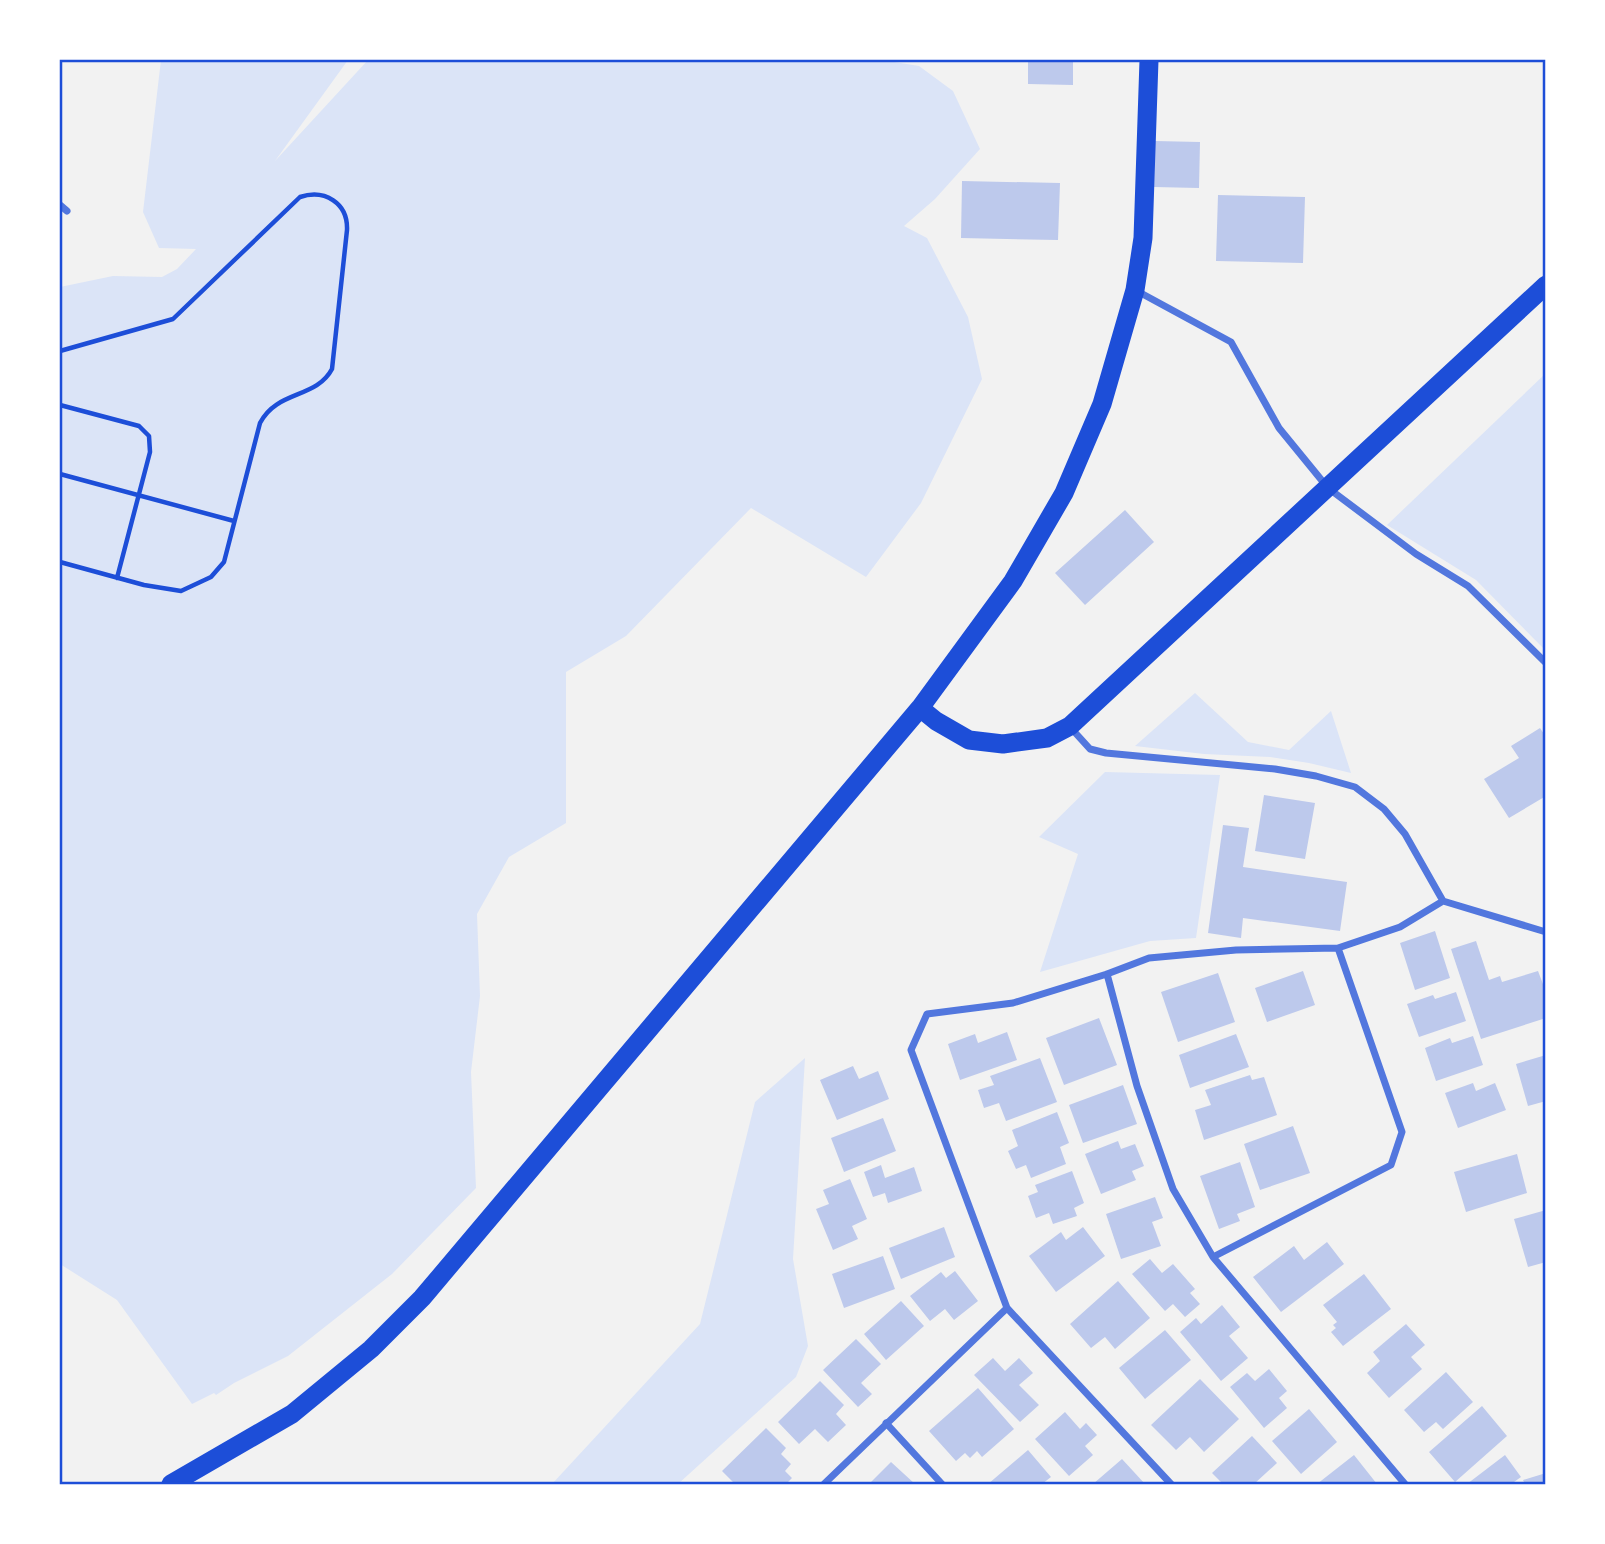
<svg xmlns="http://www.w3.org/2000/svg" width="1605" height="1544" viewBox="0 0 1605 1544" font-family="Bitter,serif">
<rect width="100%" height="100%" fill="#f2f2f2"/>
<path fill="#dbe4f7" d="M161 60H348L275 161 368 60H882L919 66 953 91 980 149 935 199 904 226 927 238 968 317 982 379 921 503 866 577 751 508 626 636 566 672V823L509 857 477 914 480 996 471 1072 476 1188 392 1274 288 1356 234 1383 216 1395 214 1393 192 1404 117 1300 60 1264V287L113 276 162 277 177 269 196 249 159 248 143 212Z
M1545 374V650L1476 580 1387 525Z
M1195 693 1248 742 1289 750 1331 711 1351 773 1309 763 1270 757 1204 754 1135 746Z
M1105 772 1220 775 1196 938 1150 941 1040 972 1078 854 1039 837Z
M805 1058 793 1259 808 1346 796 1377 678 1484H552L700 1324 755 1102Z"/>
<path fill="#bdc9ec" d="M1028 60H1073V85L1028 84Z
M1155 141 1200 142 1199 188 1154 187Z
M962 181 1060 183 1058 240 961 238Z
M1218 195 1305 197 1303 263 1216 261Z
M1125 510 1154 542 1085 605 1055 573Z
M1540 728 1546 737V796L1509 818 1484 779 1519 758 1511 746Z
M1264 795 1315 803 1305 859 1255 851Z
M1223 825 1249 828 1243 867 1347 882 1340 931 1243 918 1241 938 1208 933Z
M1435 931 1450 978 1415 990 1400 943Z
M1476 941 1489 980 1500 976 1502 982 1538 971 1546 992V1018L1481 1039 1451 949Z
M1303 971 1315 1005 1267 1022 1255 988Z
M1218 973 1235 1022 1178 1042 1161 992Z
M1456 992 1466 1021 1419 1037 1407 1004 1433 995 1435 999Z
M1099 1018 1117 1065 1064 1085 1046 1038Z
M1007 1032 1017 1060 960 1080 948 1044 975 1034 978 1043Z
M1236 1034 1249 1067 1190 1088 1179 1055Z
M1473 1036 1483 1065 1436 1081 1425 1048 1450 1038 1452 1043Z
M1546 1055V1101L1528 1106 1516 1064Z
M1040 1058 1057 1102 1006 1121 999 1103 984 1108 978 1090 994 1085 990 1076Z
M853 1066 859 1079 878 1071 889 1099 837 1120 820 1080Z
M1250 1075 1252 1080 1264 1077 1277 1115 1204 1140 1195 1110 1211 1105 1205 1090Z
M1473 1083 1476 1091 1495 1083 1506 1110 1458 1128 1445 1093Z
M1123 1085 1137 1124 1083 1143 1069 1105Z
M1057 1112 1069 1143 1060 1147 1066 1164 1031 1178 1026 1165 1016 1169 1008 1151 1018 1146 1012 1130Z
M883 1118 896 1151 844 1172 831 1138Z
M1293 1126 1310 1173 1260 1190 1244 1144Z
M1118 1141 1121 1149 1135 1144 1144 1166 1132 1171 1136 1180 1101 1194 1085 1154Z
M1517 1154 1527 1193 1466 1212 1454 1172Z
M1240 1162 1255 1207 1237 1214 1240 1221 1219 1229 1200 1176Z
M881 1165 885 1178 914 1167 922 1191 888 1203 885 1193 873 1197 864 1172Z
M1072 1171 1084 1203 1074 1208 1077 1216 1053 1224 1049 1213 1036 1218 1028 1196 1038 1192 1035 1185Z
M850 1179 867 1219 852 1226 858 1239 833 1250 816 1209 829 1204 823 1190Z
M1155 1197 1163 1218 1152 1222 1161 1246 1121 1259 1106 1214Z
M1546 1210V1262L1528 1267 1514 1219Z
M944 1227 955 1257 901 1279 889 1248Z
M1083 1227 1105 1256 1056 1292 1029 1256 1061 1232 1066 1240Z
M1327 1242 1344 1264 1281 1312 1253 1277 1294 1246 1304 1260Z
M883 1256 895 1289 844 1308 832 1274Z
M1150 1259 1162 1273 1173 1264 1195 1289 1190 1293 1200 1304 1185 1317 1173 1304 1165 1311 1132 1274Z
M955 1271 978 1301 954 1320 945 1309 930 1321 910 1296 941 1272 946 1278Z
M1364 1274 1391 1309 1343 1346 1331 1332 1336 1328 1333 1325 1337 1322 1323 1305Z
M1118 1281 1150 1318 1115 1349 1105 1337 1091 1348 1070 1324Z
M901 1301 924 1326 886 1360 864 1334Z
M1222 1305 1240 1327 1229 1336 1248 1358 1221 1381 1180 1332 1196 1318 1201 1324Z
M1406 1324 1425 1345 1411 1357 1422 1369 1389 1398 1367 1373 1380 1361 1373 1352Z
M1165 1330 1191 1360 1145 1399 1119 1368Z
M856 1339 881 1364 861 1383 872 1394 858 1407 823 1370Z
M993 1358 1005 1371 1019 1358 1033 1373 1019 1385 1039 1405 1020 1422 974 1375Z
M1269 1369 1287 1391 1279 1398 1287 1408 1264 1428 1230 1387 1247 1373 1255 1381Z
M1446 1372 1473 1402 1443 1429 1436 1422 1424 1432 1404 1410Z
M1200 1379 1239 1419 1204 1452 1190 1437 1176 1450 1151 1425Z
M820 1381 844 1405 836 1414 846 1425 828 1442 815 1429 799 1444 778 1422Z
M978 1388 1014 1429 982 1457 977 1451 970 1458 965 1453 956 1461 929 1431Z
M1482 1406 1507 1436 1455 1482 1429 1452Z
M1309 1409 1337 1442 1301 1474 1272 1441Z
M1065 1412 1080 1429 1086 1423 1097 1435 1085 1446 1093 1455 1069 1476 1035 1439Z
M766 1428 786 1448 781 1454 791 1464 785 1471 792 1478 786 1484H735L722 1471Z
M1252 1436 1277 1463 1254 1484H1223L1212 1473Z
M1028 1450 1051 1477 1042 1484H988Z
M1354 1455 1377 1484H1317Z
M1505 1455 1521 1477 1514 1482 1516 1484H1467Z
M1122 1459 1145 1484H1093Z
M891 1462 915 1484H869Z
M1546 1473V1484H1525L1523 1480Z"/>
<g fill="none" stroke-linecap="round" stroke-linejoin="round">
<path stroke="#1d4ed8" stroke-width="4.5" d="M60 351 173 319 300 197C325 189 348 203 347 230L332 369C316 399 277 390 260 423L224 562 211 577 181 591 144 585 60 562
M60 405 139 426 149 436 150 452 117 578
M60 474 234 521"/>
<path stroke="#5277de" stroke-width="7" d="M60 205 67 211
M1137 291 1231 342 1279 428 1328 488 1416 554 1468 586 1546 663
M1070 727 1090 749 1106 753 1275 769 1316 776 1355 787 1384 809 1405 834 1443 901 1546 932
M1107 974 1137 1086 1173 1189 1213 1257 1405 1484
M1213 1257 1391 1165 1402 1132 1338 948
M886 1423 942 1484
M824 1484 1007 1308
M1171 1484 1007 1308 911 1050 927 1014 1013 1003 1107 974 1149 958 1236 950 1338 948 1400 927 1443 901"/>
<path stroke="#1d4ed8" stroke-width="19" d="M920 708 936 721 969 740 1003 744 1047 738 1070 726 1546 285
M171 1484 292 1414 371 1349 422 1298 920 708 1013 581 1064 493 1102 404 1135 290 1143 238 1149 60"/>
</g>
<rect width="1605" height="1544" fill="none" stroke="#ffffff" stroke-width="122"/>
<rect x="61" y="61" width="1483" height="1422" fill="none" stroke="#1d4ed8" stroke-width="2.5"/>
</svg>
